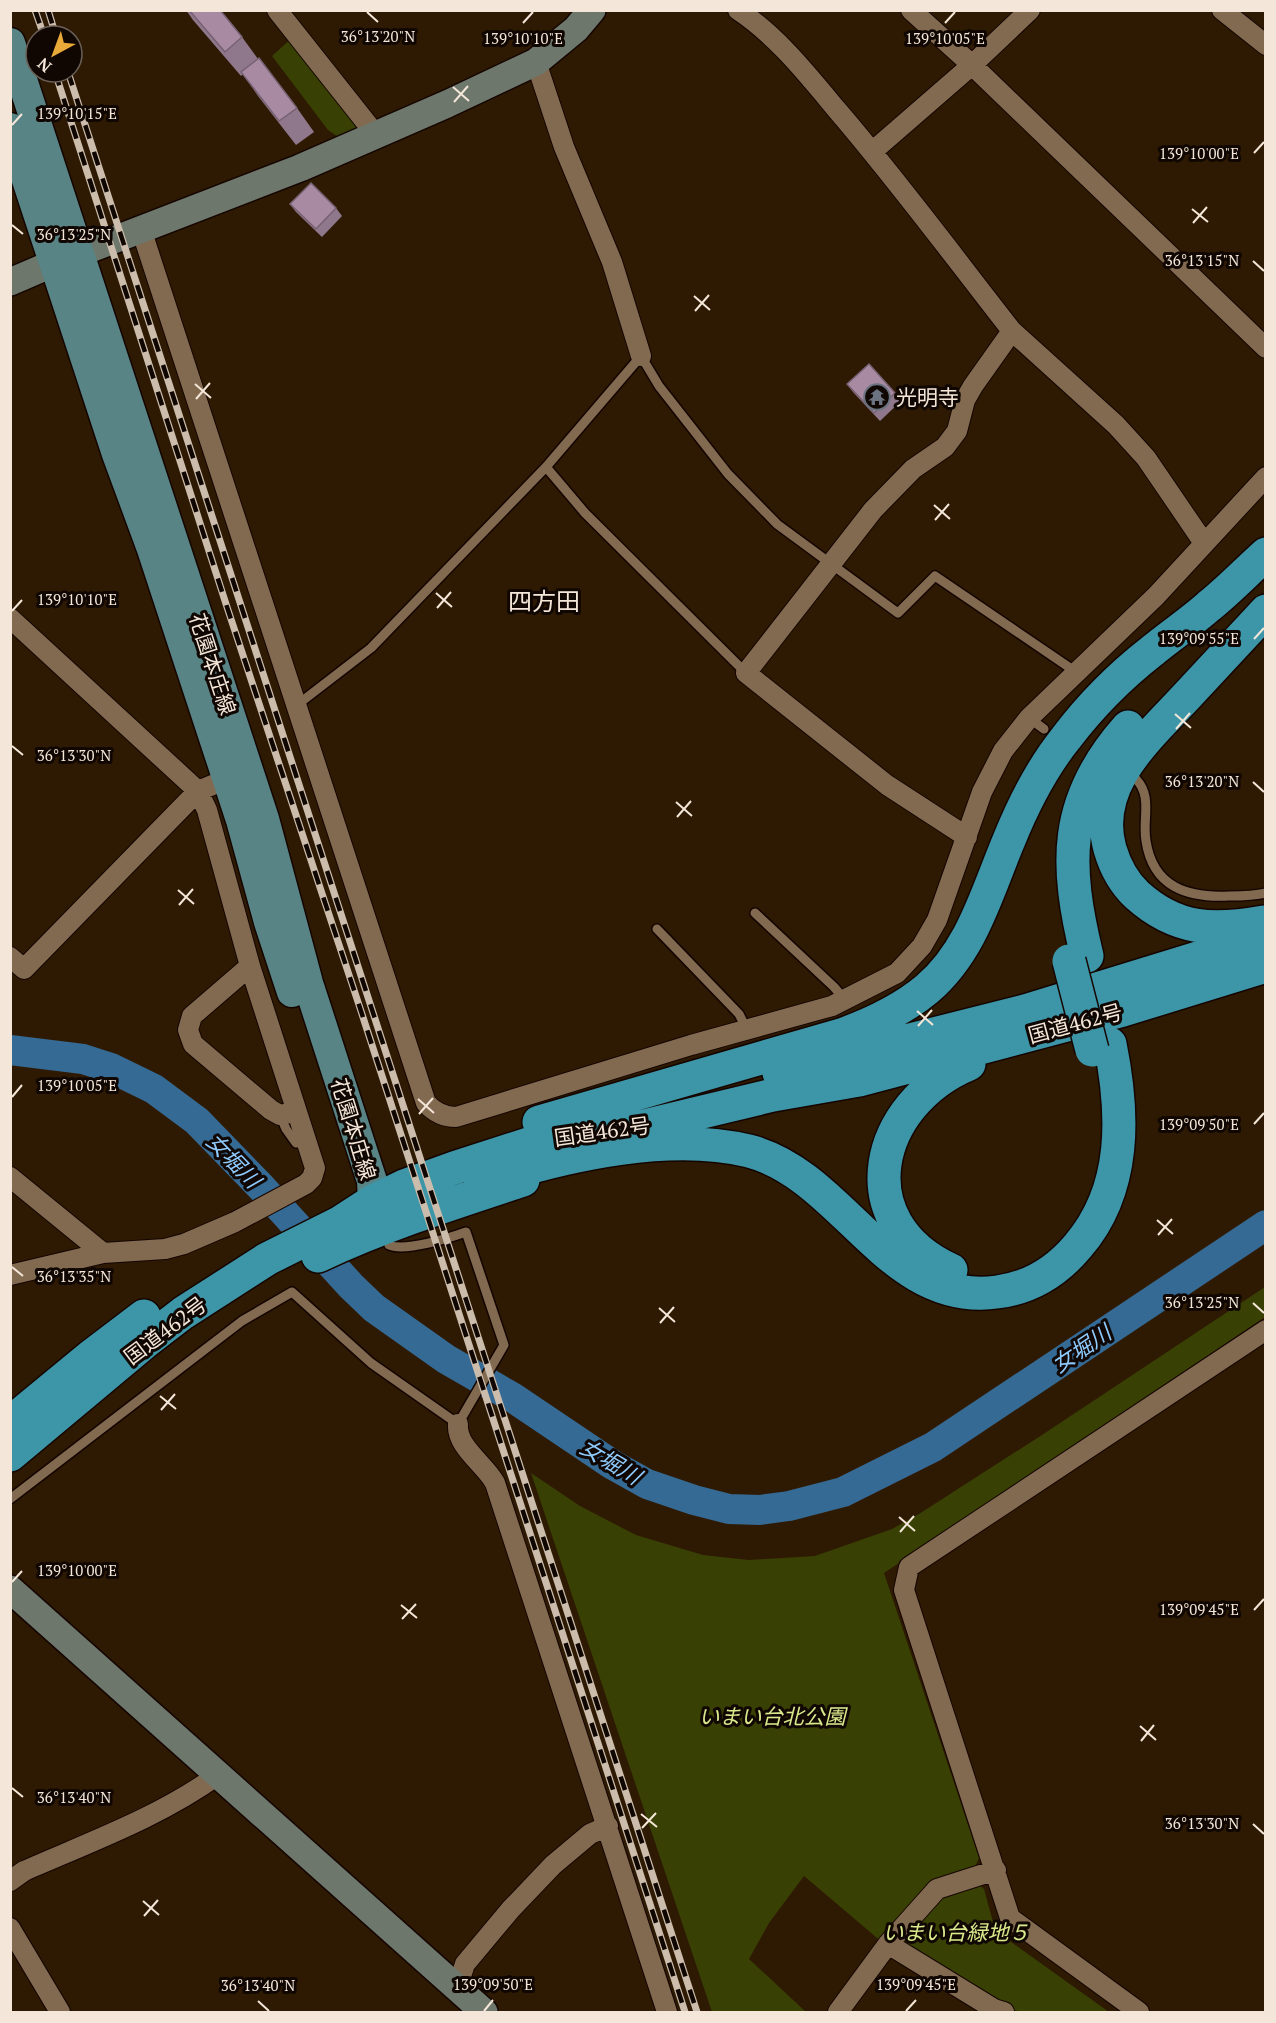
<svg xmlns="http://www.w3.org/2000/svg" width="1276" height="2023" viewBox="0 0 1276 2023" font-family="'PT Serif','Noto Sans JP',serif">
<rect width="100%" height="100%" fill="#2e1a03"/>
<path fill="#394003" d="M293 37 365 128 340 138 328 130 272 56Z
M1265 1287V1317L884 1573 979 1858 973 1871 883 1943 804 1876 769 1923 749 1959 806 2012H712L531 1473 580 1506 636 1535 703 1555 749 1560 815 1556 892 1529 919 1514 1045 1433Z
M976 1882 984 1889 993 1922 1004 1937 1109 2012H1021L1005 2007 899 1941 936 1894Z"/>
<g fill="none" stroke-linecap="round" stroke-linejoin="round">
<path stroke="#356a95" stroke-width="30" d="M10 1050 83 1059 111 1068 154 1089 197 1121 262 1188 351 1286 374 1308 446 1359 512 1397 613 1465 647 1484 694 1500 729 1509 760 1510 789 1506 843 1492 933 1447 1266 1225"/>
<g stroke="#150500" stroke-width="12">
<path id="lane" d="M546 467 585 513 746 673
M297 705 371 648 546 467 641 356 659 386 728 474 777 524 898 613 935 576 1076 672
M1029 718 1044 729
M1136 779C1153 797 1142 819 1146 841 1153 887 1187 898 1229 896 1241 896 1253 896 1266 893
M755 913 834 987 845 1000
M657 929 739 1014 747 1030
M280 1115 286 1129 296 1143
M10 1499 242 1321 292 1292 371 1363 458 1424 504 1345 466 1232C449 1238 405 1252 389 1245"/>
</g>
<g stroke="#150500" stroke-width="22">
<path id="street" d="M277 10 376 135
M738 10C777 36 807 74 837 110 898 181 954 257 1012 331L973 386 965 400 957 431 945 447 913 469 873 510 746 673 887 785 967 837
M911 10 972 65 1266 348
M1222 10 1266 45
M536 62 564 147 612 262 641 356
M873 151 972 65 1030 10
M141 229 426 1103C434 1112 444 1117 456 1117L691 1045 832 1006 897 973 922 946 937 920 982 792 1003 751 1029 718 1156 596 1266 477
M1012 331 1116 425 1146 458 1204 543
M10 618 198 791 207 810 250 966 315 1168 312 1178 306 1184 235 1222 184 1244 165 1249 103 1253 10 1275
M10 957 24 969 198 791 227 779
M250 966 192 1016 188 1030 193 1044 271 1110 280 1115 289 1113
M10 1177 103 1253
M458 1424C456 1447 485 1464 495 1483L667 2012
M10 1881 24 1871C90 1842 160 1817 219 1774
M10 1928 60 2012
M888 1944 994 2009 1004 2012
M457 1988 465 1964 511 1909 553 1865 590 1834 608 1826
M838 2012 888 1944 937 1889 996 1870
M1139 2012 1010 1918 904 1590 909 1567 1266 1330"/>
</g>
<g stroke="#150500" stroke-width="30">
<path id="secondary" d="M10 282 54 263 300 168 447 104 536 62 576 29 592 10
M10 1589 484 2012"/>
</g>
<g stroke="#150500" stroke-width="33">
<path id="primary" d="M10 43 264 819 308 983 372 1181 373 1201
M10 128 117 454 152 549 241 820 269 922 292 992"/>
</g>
<g stroke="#150500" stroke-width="36">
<path id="highway" d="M1264 922C1214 931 1177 931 1137 895 1123 882 1115 866 1110 849 1092 785 1147 739 1185 698 1212 669 1239 640 1266 611
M1087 956C1065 865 1062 801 1128 727
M779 1073 1025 1011 1266 937
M539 1122 844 1034C874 1023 902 1010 927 989 972 951 987 892 1009 840 1024 803 1041 769 1066 738 1091 705 1120 676 1152 651 1170 636 1191 622 1209 606 1229 590 1247 571 1266 554
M494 1178C570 1154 671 1132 749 1151 845 1176 888 1307 997 1292 1030 1288 1057 1271 1078 1246 1127 1189 1124 1113 1110 1044
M318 1256C384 1225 453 1203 523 1180
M951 1270C846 1222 874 1104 969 1064
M10 1423 90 1357 144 1316
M10 1455 144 1343 183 1313 267 1259 339 1223 373 1201 404 1186 454 1168 544 1139 644 1126 773 1095 859 1080 1123 1010 1266 966"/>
</g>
<use href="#lane" stroke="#826a51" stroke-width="9"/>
<use href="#street" stroke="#826a51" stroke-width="20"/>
<use href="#secondary" stroke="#6d776b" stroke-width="27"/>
<use href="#primary" stroke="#598485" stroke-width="30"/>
<use href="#highway" stroke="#3d96a8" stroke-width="33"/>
<g stroke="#cbbcac" stroke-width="7">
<path id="rail" d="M35 10 44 36
M48 10 56 36
M55 72 226 604 361 1011 685 2012
M68 72 697 2012"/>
</g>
<use href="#rail" stroke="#100702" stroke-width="4.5" stroke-dasharray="14" stroke-linecap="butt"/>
<g stroke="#150500" stroke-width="36" stroke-linecap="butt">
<path id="highway-bridge" d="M1069 961 1092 1050"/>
</g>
<use href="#highway-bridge" stroke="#3d96a8" stroke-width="33"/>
</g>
<path fill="#90788c" d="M186 10H220L242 37 258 59 297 108 314 132 296 145 258 96 243 74 241 76 193 20Z
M290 204 336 208 342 216 322 237 296 212Z
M847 384 895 393 901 401 880 421 853 392Z"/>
<path fill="#a88ba3" stroke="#766172" stroke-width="1.5" d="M189 10H220L242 37 225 52Z
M259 58 297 108 279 121 241 72Z
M311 183 336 208 316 229 290 204Z
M869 364 895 393 874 413 847 384Z"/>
<path fill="none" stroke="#f4e6d8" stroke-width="2" d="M367 12 378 22M523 23 533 12M945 23 955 12M453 87 469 101M454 102 468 86M12 125 22 114M1254 153 1264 142M1192 209 1208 222M1193 223 1207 207M12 225 23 234M1253 261 1264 271M694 296 710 310M695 311 709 295M195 384 211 398M196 399 210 383M934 505 950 519M935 520 949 504M436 593 452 607M437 608 451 592M12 611 22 600M1254 639 1264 628M1175 714 1191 728M1176 729 1190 713M12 746 23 755M1253 782 1264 792M676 802 692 816M677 817 691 801M178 890 194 904M179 905 193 889M917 1011 933 1025M918 1026 932 1010M12 1097 22 1085M418 1099 434 1113M419 1114 433 1098M1254 1124 1264 1113M1157 1220 1173 1234M1158 1235 1172 1219M12 1267 23 1276M1253 1303 1264 1313M659 1308 675 1322M660 1323 674 1307M160 1396 176 1409M161 1410 175 1394M899 1517 915 1531M900 1532 914 1516M12 1582 22 1571M401 1605 417 1618M1254 1610 1264 1599M402 1619 416 1604M1140 1726 1156 1740M1141 1741 1154 1725M12 1788 23 1797M641 1814 657 1827M1253 1824 1264 1834M642 1828 656 1813M143 1901 159 1915M144 1916 158 1900M258 2001 269 2011M484 2011 493 2000M906 2011 916 2000"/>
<defs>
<g id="temple-ring" transform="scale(1.35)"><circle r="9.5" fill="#100702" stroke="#6b7280" stroke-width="1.5"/><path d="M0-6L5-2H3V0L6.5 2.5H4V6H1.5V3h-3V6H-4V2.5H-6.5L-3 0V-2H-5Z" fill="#6b7280"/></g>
</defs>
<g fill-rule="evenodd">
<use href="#temple-ring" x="877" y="397"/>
</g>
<g text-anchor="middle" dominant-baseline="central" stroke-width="6" stroke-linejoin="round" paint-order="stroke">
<g font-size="21" fill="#f4e6d8" stroke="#100702" text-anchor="start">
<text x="896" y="397">光明寺</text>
</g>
<g font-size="21" fill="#f4e6d8" stroke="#100702">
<text transform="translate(213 664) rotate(72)">花園本庄線</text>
<text transform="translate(1075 1023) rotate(-15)">国道462号</text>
<text transform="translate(354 1129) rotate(73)">花園本庄線</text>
<text transform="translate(602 1131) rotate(-8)">国道462号</text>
<text transform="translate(165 1330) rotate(-37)">国道462号</text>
</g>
<g font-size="21" font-style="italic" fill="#d9e98c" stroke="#100702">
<text x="772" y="1716">いまい台北公園</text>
<text x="956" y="1932">いまい台緑地５</text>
</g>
<g font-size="22" font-style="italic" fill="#8ecafd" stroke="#100702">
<text transform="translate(234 1160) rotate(46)">女堀川</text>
<text transform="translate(1081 1348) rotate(-34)">女堀川</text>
<text transform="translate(611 1461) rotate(31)">女堀川</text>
</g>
<g font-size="24" fill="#f4e6d8" stroke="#100702">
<text x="544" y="601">四方田</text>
</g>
</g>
<g font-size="15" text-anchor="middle" fill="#f4e6d8" stroke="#100702" stroke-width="6" stroke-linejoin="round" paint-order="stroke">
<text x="378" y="42">36°13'20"N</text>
<text x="523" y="44">139°10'10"E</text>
<text x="945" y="44">139°10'05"E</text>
<text x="77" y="119">139°10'15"E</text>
<text x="1199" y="159">139°10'00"E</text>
<text x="74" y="240">36°13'25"N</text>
<text x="1202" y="266">36°13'15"N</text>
<text x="77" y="605">139°10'10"E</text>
<text x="1199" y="644">139°09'55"E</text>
<text x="74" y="761">36°13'30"N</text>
<text x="1202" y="787">36°13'20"N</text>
<text x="77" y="1091">139°10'05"E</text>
<text x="1199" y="1130">139°09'50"E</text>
<text x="74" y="1282">36°13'35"N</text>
<text x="1202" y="1308">36°13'25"N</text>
<text x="77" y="1576">139°10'00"E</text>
<text x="1199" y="1615">139°09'45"E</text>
<text x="74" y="1803">36°13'40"N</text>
<text x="1202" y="1829">36°13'30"N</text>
<text x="493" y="1990">139°09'50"E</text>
<text x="916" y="1990">139°09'45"E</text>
<text x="258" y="1991">36°13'40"N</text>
</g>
<rect width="1276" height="2023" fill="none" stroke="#f4e6d8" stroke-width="24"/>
<g transform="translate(54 54) rotate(221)"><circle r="28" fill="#100702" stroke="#6b6058" stroke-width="1.5"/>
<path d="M0-4.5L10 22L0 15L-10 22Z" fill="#eaaa39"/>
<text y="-9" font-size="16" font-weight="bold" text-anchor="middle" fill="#f4e6d8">N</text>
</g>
</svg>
